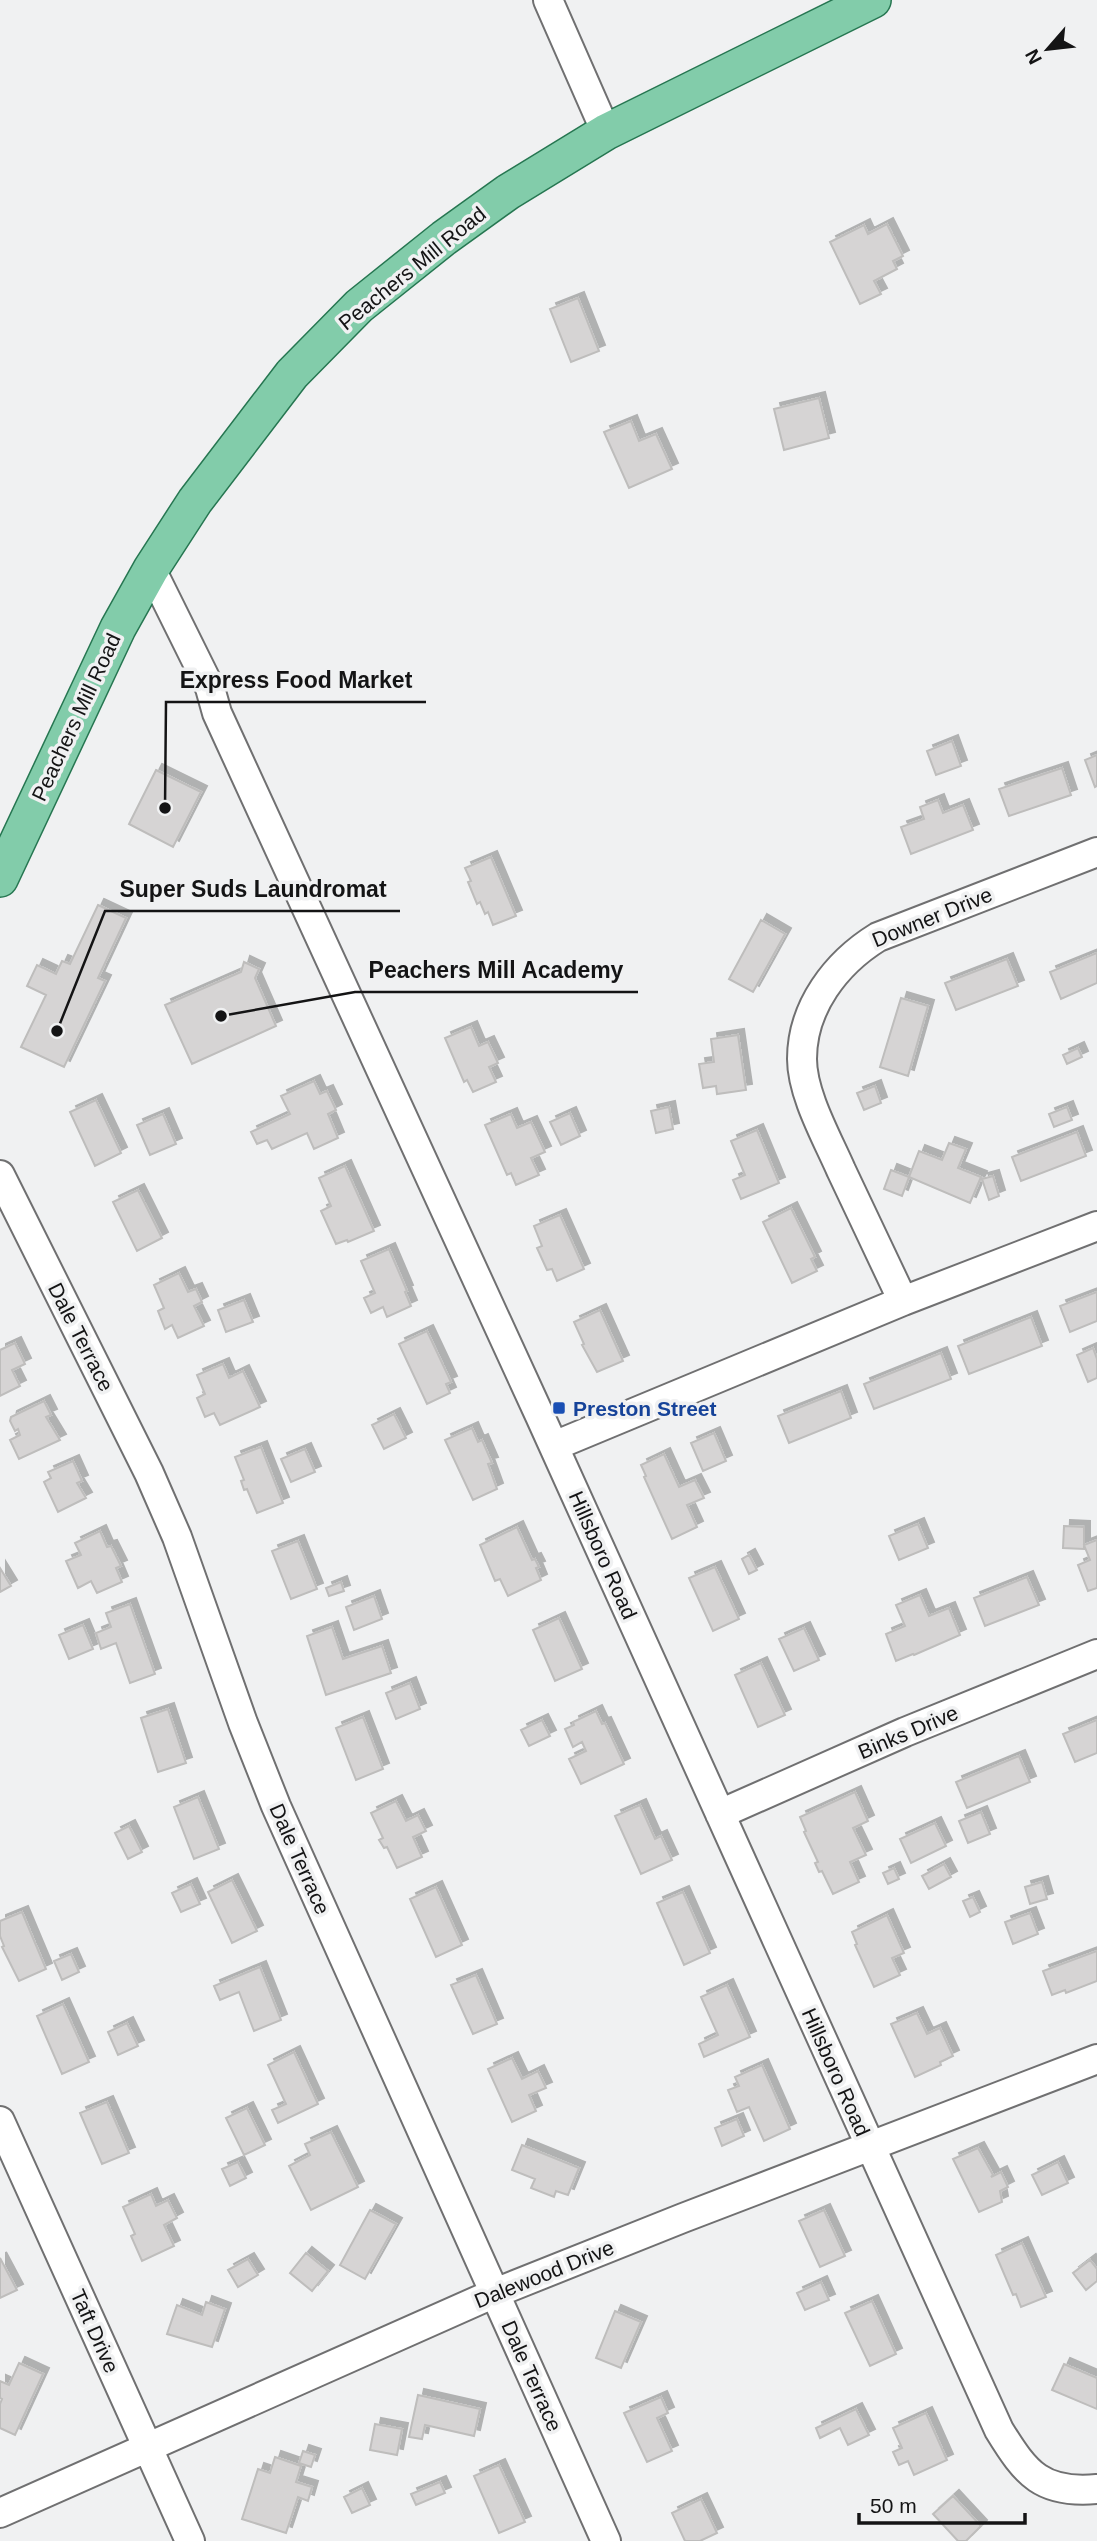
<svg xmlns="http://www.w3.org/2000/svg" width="1097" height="2541" viewBox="0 0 1097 2541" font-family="Arial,sans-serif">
<defs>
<filter id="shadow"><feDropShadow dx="6" dy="-6" stdDeviation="0" flood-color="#0004"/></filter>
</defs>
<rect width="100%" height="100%" fill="#f0f1f2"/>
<path fill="#d6d4d4" stroke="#bebdbc" stroke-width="2" filter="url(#shadow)" d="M887 224 903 256 893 261 897 269 874 281 881 294 860 304 830 242 864 225 868 234Z
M578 298 599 351 571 362 550 309Z
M819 398 829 438 784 450 774 409Z
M631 421 639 441 656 434 672 469 629 488 604 432Z
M952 741 961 766 936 775 927 751Z
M1097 755V786L1095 787 1085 760Z
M1062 768 1071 795 1009 816 999 789Z
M156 770 201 792 173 847 129 824Z
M938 800 943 813 963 805 973 830 911 854 901 827 924 819 920 807Z
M491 857 516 916 493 925 488 912 485 914 480 902 477 904 468 882 471 881 465 868Z
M98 905 126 918 98 978 105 981 64 1067 21 1047 46 995 27 986 37 965 56 974 62 961 70 964Z
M761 920 785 934 753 992 729 979Z
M1097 953V983L1061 999 1050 972Z
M1007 959 1018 986 956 1010 945 983Z
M244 962 259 969 255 978 276 1026 192 1064 165 1005 241 972Z
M901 998 928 1006 908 1076 880 1067Z
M471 1027 479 1046 488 1042 498 1063 489 1067 496 1082 473 1092 467 1080 464 1082 445 1038Z
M738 1035 746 1090 717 1094 716 1086 703 1088 699 1064 714 1062 711 1039Z
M1078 1048 1082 1057 1067 1064 1063 1055Z
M314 1081 320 1094 327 1091 336 1110 328 1114 338 1138 314 1149 307 1133 272 1149 267 1140 257 1144 251 1132 290 1114 281 1096Z
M875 1086 881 1103 864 1110 857 1093Z
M96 1100 121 1153 95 1166 70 1112Z
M669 1107 673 1129 656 1133 651 1111Z
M1067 1107 1072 1120 1054 1127 1049 1114Z
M570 1113 580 1136 561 1145 550 1122Z
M163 1114 176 1144 150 1155 137 1125Z
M511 1114 517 1128 531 1122 545 1152 531 1158 539 1175 516 1185 511 1173 507 1175 485 1125Z
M757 1130 779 1183 741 1199 733 1180 745 1175 731 1141Z
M1077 1132 1086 1156 1021 1181 1012 1157Z
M949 1143 966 1149 958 1168 981 1177 970 1203 909 1177 919 1151 942 1160Z
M345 1166 374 1231 348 1242 347 1240 336 1244 321 1211 331 1206 319 1178Z
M891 1170 909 1177 902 1196 884 1189Z
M993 1176 999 1196 989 1200 982 1179Z
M138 1190 162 1238 137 1251 113 1202Z
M791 1208 815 1257 811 1259 817 1271 792 1283 763 1222Z
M560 1215 584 1269 557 1281 552 1269 547 1270 537 1248 542 1246 534 1226Z
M389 1249 407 1291 405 1292 411 1306 387 1317 383 1307 371 1313 364 1298 375 1293 361 1261Z
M179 1273 188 1292 196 1289 202 1302 194 1306 204 1326 178 1338 172 1325 165 1329 158 1311 164 1308 154 1285Z
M1097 1292V1321L1070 1332 1060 1306Z
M244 1300 253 1322 226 1332 218 1310Z
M600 1310 623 1361 597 1372 582 1345 584 1344 574 1322Z
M1031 1317 1042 1346 969 1374 958 1346Z
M427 1331 451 1382 446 1384 450 1393 427 1404 399 1344Z
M15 1343 25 1364 12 1370 20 1386 0 1396V1350Z
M1093 1348 1097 1359V1378L1088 1382 1077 1355Z
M941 1353 951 1379 874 1409 864 1384Z
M223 1364 229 1378 243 1371 260 1407 220 1425 214 1413 205 1417 197 1398 205 1394 197 1375Z
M841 1391 851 1418 789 1443 778 1416Z
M44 1401 51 1415 46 1417 60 1440 19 1459 10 1440 20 1435 18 1429 15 1431 10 1421 11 1417Z
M394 1414 406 1438 384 1449 372 1425Z
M472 1428 478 1442 482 1440 492 1463 488 1464 497 1489 473 1500 445 1440Z
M714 1433 726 1461 703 1471 691 1443Z
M261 1447 283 1503 257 1513 247 1489 244 1490 241 1481 244 1480 235 1457Z
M305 1449 315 1472 291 1482 281 1459Z
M664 1454 679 1487 695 1480 704 1498 687 1505 697 1527 672 1539 644 1477 646 1476 641 1465Z
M73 1461 82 1481 77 1483 86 1498 58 1512 44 1482 51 1478 48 1472Z
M918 1524 928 1548 899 1560 889 1536Z
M1064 1526 1084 1527V1549L1063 1548Z
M517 1527 532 1560 535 1559 539 1567 536 1568 541 1580 508 1596 500 1579 495 1581 480 1545Z
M100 1531 107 1547 111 1546 121 1566 116 1568 122 1582 97 1593 91 1581 78 1588 66 1561 81 1555 75 1543Z
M1097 1540V1588L1088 1591 1078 1565 1090 1560 1084 1545Z
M298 1541 317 1589 291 1599 272 1551Z
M749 1555 757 1570 749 1574 742 1559Z
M715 1567 739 1619 713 1631 689 1578Z
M0 1568 11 1586 0 1592Z
M1027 1577 1039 1605 985 1626 974 1598Z
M341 1582 344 1591 329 1596 326 1588Z
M920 1595 929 1616 949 1608 960 1635 914 1655 913 1654 896 1661 886 1634 905 1626 896 1605Z
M374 1596 382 1619 354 1630 346 1607Z
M130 1604 155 1674 130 1683 116 1643 101 1649 96 1633 111 1627 106 1613Z
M559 1618 582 1669 555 1681 533 1630Z
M83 1625 93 1649 69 1659 59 1635Z
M332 1627 343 1659 382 1646 391 1673 326 1695 307 1636Z
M804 1628 819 1660 794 1671 779 1639Z
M761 1663 785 1715 758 1727 735 1675Z
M410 1683 420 1709 396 1719 386 1693Z
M168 1709 186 1763 158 1772 141 1718Z
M596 1711 602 1724 605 1723 624 1764 581 1784 569 1759 586 1751 582 1742 573 1747 565 1729 574 1725 573 1722Z
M363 1717 383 1769 356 1780 336 1728Z
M542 1720 550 1736 529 1746 521 1730Z
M1097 1720V1753L1075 1762 1063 1734Z
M1019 1756 1030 1782 967 1808 956 1782Z
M855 1792 868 1821 853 1828 866 1855 850 1862 859 1882 833 1894 822 1871 819 1872 815 1863 818 1862 804 1832 806 1831 800 1817Z
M198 1797 219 1849 194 1859 174 1807Z
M396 1801 406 1821 418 1815 426 1831 413 1837 422 1857 397 1868 387 1847 384 1848 379 1840 383 1838 371 1813Z
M640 1805 655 1839 661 1836 672 1860 641 1874 615 1816Z
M981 1812 990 1834 968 1843 959 1821Z
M935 1823 946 1846 911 1863 900 1839Z
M129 1826 142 1852 128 1859 115 1833Z
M944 1864 951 1877 929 1889 922 1876Z
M894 1868 899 1879 888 1884 883 1873Z
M232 1880 257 1931 232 1943 208 1892Z
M1042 1882 1047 1899 1030 1904 1025 1887Z
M191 1884 200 1904 181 1912 172 1893Z
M436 1887 462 1945 436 1957 410 1899Z
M683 1892 710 1953 684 1965 657 1903Z
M973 1897 980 1912 970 1917 963 1901Z
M22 1912 46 1969 19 1981 2 1947 4 1946 0 1936V1921Z
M1030 1913 1038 1934 1013 1944 1005 1922Z
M887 1915 904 1953 892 1958 900 1975 874 1987 855 1945 857 1944 852 1932Z
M1097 1951V1981L1066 1993 1065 1990 1052 1995 1043 1971Z
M71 1954 79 1972 62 1980 54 1961Z
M260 1967 281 2020 254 2031 239 1992 220 2000 214 1986Z
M476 1975 497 2024 473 2034 451 1985Z
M727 1985 750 2037 704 2057 699 2044 718 2035 701 1997Z
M63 2004 89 2062 62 2074 37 2016Z
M917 2013 927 2034 940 2028 953 2056 940 2062 941 2065 915 2077 891 2024Z
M127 2023 138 2046 118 2055 108 2032Z
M294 2052 318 2104 278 2123 272 2110 286 2104 268 2065Z
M512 2058 522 2079 538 2071 546 2088 529 2095 536 2111 512 2122 488 2069Z
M762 2065 790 2129 764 2141 749 2107 737 2112 728 2090 739 2086 735 2077Z
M107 2102 129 2153 102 2164 80 2113Z
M247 2108 265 2145 244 2155 226 2118Z
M737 2119 744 2136 722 2146 715 2128Z
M331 2132 358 2187 311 2210 289 2166 310 2155 305 2144Z
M522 2145 579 2168 568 2195 556 2191 554 2197 531 2188 535 2179 512 2170Z
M978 2148 993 2175 991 2177 1001 2172 1008 2187 1000 2191 1002 2202 979 2212 953 2159Z
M238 2162 246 2178 230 2186 222 2169Z
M1058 2162 1068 2183 1042 2195 1032 2175Z
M151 2194 156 2206 168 2200 177 2218 164 2225 174 2246 142 2261 131 2236 135 2234 123 2207Z
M370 2210 396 2224 365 2279 340 2265Z
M824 2210 845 2256 820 2267 799 2221Z
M1022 2243 1046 2297 1021 2307 1016 2294 1013 2295 996 2255Z
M306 2253 328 2271 312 2291 290 2273Z
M0 2258 17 2290 0 2298Z
M248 2259 258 2275 238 2287 228 2270Z
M1090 2260 1097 2269V2281L1086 2290 1073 2273Z
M821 2282 829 2300 805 2310 797 2293Z
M872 2301 896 2354 870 2366 845 2313Z
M206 2302 225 2309 212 2347 167 2334 177 2305 202 2315Z
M615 2311 641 2322 621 2368 596 2358Z
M19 2363 43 2374 15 2435 0 2428V2404L2 2399 0 2398V2381L9 2385Z
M1064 2364 1097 2378V2409L1052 2390Z
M418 2395 480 2409 474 2436 425 2425 422 2439 409 2437Z
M661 2397 668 2413 657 2418 672 2451 647 2462 624 2413Z
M856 2409 869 2435 848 2445 840 2428 820 2438 816 2428Z
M926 2413 947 2460 914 2475 908 2461 899 2465 893 2452 902 2448 893 2428Z
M375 2424 402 2429 397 2455 370 2450Z
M303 2451 315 2455 311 2467 299 2463Z
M275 2457 301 2466 296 2482 312 2487 308 2501 298 2497 286 2533 242 2519 258 2469 270 2473Z
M499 2465 525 2522 499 2533 474 2476Z
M440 2482 445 2493 416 2505 411 2494Z
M362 2488 370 2505 352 2513 344 2497Z
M953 2496 981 2526 966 2541H958L933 2514Z
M701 2499 717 2533 700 2541H685L672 2513Z"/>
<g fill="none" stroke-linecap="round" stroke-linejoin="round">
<g stroke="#707071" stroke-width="32">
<path id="minor" d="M548 0 606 132
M151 569 210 688 217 713 540 1416 999 2430C1026 2474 1042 2494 1097 2489
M0 1175 149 1473 177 1537 243 1723 276 1806 606 2541
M903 1301C882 1257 862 1214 841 1170 827 1138 802 1094 802 1059 802 1007 836 963 878 937L1097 852
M554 1446 903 1301 1097 1226
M720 1814 905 1732 1097 1654
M0 2121 190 2541
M0 2513 495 2293 683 2218 1097 2059"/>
</g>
<g stroke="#267651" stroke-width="38">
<path id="major" d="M0 879 118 628 151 569 195 501 292 374 359 306 444 238 508 192 606 132 873 0"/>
</g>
<use href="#minor" stroke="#fff" stroke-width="28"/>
<use href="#major" stroke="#82ccaa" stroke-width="35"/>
</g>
<rect fill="#1a4fb4" stroke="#f0f1f2" stroke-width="2.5" x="552" y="1401" width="14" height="14" rx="3.5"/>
<g text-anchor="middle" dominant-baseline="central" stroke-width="7" stroke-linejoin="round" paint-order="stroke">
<g font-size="21" fill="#141415" stroke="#f0f1f2">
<text transform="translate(412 268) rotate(-39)">Peachers Mill Road</text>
<text transform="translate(76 717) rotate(-65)">Peachers Mill Road</text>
<text transform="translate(932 917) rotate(-22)">Downer Drive</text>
<text transform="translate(81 1337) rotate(63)">Dale Terrace</text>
<text transform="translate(603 1555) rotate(66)">Hillsboro Road</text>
<text transform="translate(908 1732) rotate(-23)">Binks Drive</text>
<text transform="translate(300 1859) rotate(66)">Dale Terrace</text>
<text transform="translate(836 2072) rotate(66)">Hillsboro Road</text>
<text transform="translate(544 2274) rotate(-22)">Dalewood Drive</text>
<text transform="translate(95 2331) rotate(66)">Taft Drive</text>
<text transform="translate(532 2376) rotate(66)">Dale Terrace</text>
</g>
<g font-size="21" font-weight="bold" fill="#164399" stroke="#f0f1f2" text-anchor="start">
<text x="573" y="1408">Preston Street</text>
</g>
</g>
<path fill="none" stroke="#141415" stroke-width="2.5" d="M165 808L166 702H426M57 1031L105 911H400M221 1016L355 992H638"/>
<g fill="#141415" stroke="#f0f1f2" stroke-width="2.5">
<circle cx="165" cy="808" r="7"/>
<circle cx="57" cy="1031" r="7"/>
<circle cx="221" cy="1016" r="7"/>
</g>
<g font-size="23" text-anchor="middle" font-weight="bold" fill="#141415" stroke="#f0f1f2" stroke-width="7" stroke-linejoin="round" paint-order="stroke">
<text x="296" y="688">Express Food Market</text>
<text x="253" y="897">Super Suds Laundromat</text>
<text x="496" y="978">Peachers Mill Academy</text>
</g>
<g transform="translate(1048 49) rotate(242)" stroke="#f0f1f2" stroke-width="5" paint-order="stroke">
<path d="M0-5L12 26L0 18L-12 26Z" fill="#141415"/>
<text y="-10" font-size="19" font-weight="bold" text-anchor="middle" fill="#141415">N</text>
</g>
<path d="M859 2513v10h166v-10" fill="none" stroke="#141415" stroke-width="3.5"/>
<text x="870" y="2513" font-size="21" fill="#141415" stroke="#f0f1f2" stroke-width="5" paint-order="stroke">50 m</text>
</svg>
